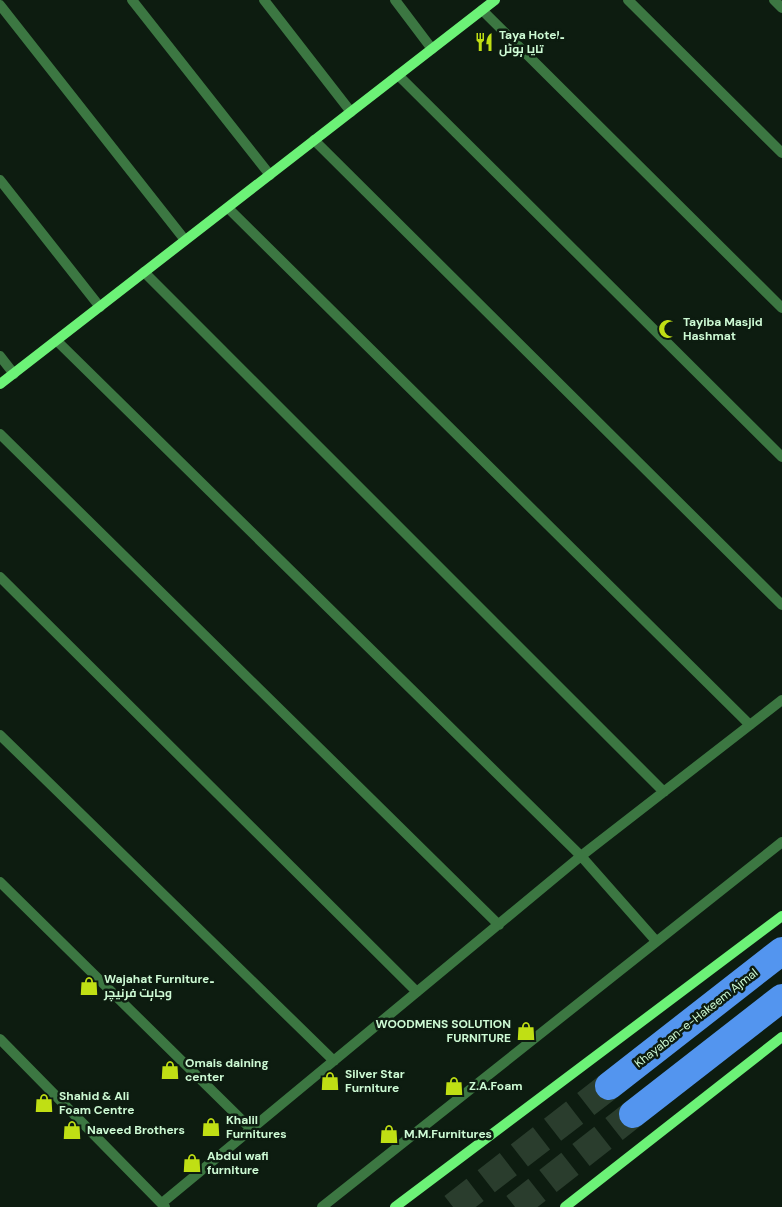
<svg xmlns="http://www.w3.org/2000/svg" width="782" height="1207" viewBox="0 0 782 1207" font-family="'DM Sans',Cairo,sans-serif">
<rect width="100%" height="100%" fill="#0d1c10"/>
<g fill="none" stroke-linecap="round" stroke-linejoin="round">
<path stroke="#2a3d2d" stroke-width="28" stroke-dasharray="28 14" stroke-linecap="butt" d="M453 1207 609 1086
M515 1207 633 1114"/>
<path stroke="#3c7742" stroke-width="10" d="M132 0 270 175
M264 0 351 112
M395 0 432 49
M628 0 782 153
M774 0 782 8
M0 5 185 240
M482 10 782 308
M398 75 782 457
M314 140 782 605
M0 180 100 307
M228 208 750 725
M144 272 664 792
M57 341 581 856 656 941
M0 356 14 374
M0 434 499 925
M0 577 417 992
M0 735 334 1061
M0 882 251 1129
M0 1039 165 1207
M162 1203 581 856 782 700
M322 1207 782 842"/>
<path stroke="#6cf277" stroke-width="10" d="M0 384 495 0
M395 1207 782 916
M565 1207 782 1037"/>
<path stroke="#5395ef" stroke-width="28" d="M609 1086 782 951
M633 1114 782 998"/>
</g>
<defs>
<g id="restaurant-bare" transform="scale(1.5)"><path d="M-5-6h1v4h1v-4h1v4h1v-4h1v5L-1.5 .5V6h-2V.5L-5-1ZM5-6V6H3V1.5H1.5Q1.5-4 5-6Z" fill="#c0df14" stroke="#0d1c10" stroke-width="2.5" paint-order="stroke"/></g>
<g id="mosque-bare" transform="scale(1.5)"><path d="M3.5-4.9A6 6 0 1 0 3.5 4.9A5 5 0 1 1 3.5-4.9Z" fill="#c0df14" stroke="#0d1c10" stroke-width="2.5" paint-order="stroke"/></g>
<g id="shop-bare" transform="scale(1.5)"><path d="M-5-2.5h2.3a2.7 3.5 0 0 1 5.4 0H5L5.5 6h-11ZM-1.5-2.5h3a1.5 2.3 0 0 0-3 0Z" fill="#c0df14" stroke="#0d1c10" stroke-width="2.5" paint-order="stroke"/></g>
</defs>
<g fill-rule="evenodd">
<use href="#restaurant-bare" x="484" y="42"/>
<use href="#mosque-bare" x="668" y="329"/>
<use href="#shop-bare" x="89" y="986"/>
<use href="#shop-bare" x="526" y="1031"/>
<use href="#shop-bare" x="170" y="1070"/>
<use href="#shop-bare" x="330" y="1081"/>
<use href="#shop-bare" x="454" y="1086"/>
<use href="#shop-bare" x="44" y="1103"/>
<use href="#shop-bare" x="211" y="1127"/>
<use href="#shop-bare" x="72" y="1130"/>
<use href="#shop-bare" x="389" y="1134"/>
<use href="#shop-bare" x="192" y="1163"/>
</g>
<g text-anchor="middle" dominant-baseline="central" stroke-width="5" stroke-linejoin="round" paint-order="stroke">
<g font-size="12" font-weight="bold" fill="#cdfad4" stroke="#0d1c10" text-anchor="start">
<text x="499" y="35">Taya Hotel۔<tspan x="499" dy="14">تایا ہوٹل</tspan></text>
<text x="683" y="322">Tayiba Masjid<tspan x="683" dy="14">Hashmat</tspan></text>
<text x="104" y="979">Wajahat Furniture۔<tspan x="104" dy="14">وجاہت فرنیچر</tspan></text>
<text x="511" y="1024" text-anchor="end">WOODMENS SOLUTION<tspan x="511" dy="14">FURNITURE</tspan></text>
<text x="185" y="1063">Omais daining<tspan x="185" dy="14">center</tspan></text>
<text x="345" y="1074">Silver Star<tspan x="345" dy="14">Furniture</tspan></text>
<text x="469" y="1086">Z.A.Foam</text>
<text x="59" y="1096">Shahid &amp; Ali<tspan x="59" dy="14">Foam Centre</tspan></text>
<text x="226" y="1120">Khalil<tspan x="226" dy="14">Furnitures</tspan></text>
<text x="87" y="1130">Naveed Brothers</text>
<text x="404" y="1134">M.M.Furnitures</text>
<text x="207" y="1156">Abdul wafi<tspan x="207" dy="14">furniture</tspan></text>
</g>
<g font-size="12" fill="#cdfad4" stroke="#0d1c10">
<text transform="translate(696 1018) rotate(-38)">Khayaban-e-Hakeem Ajmal</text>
</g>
</g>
</svg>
